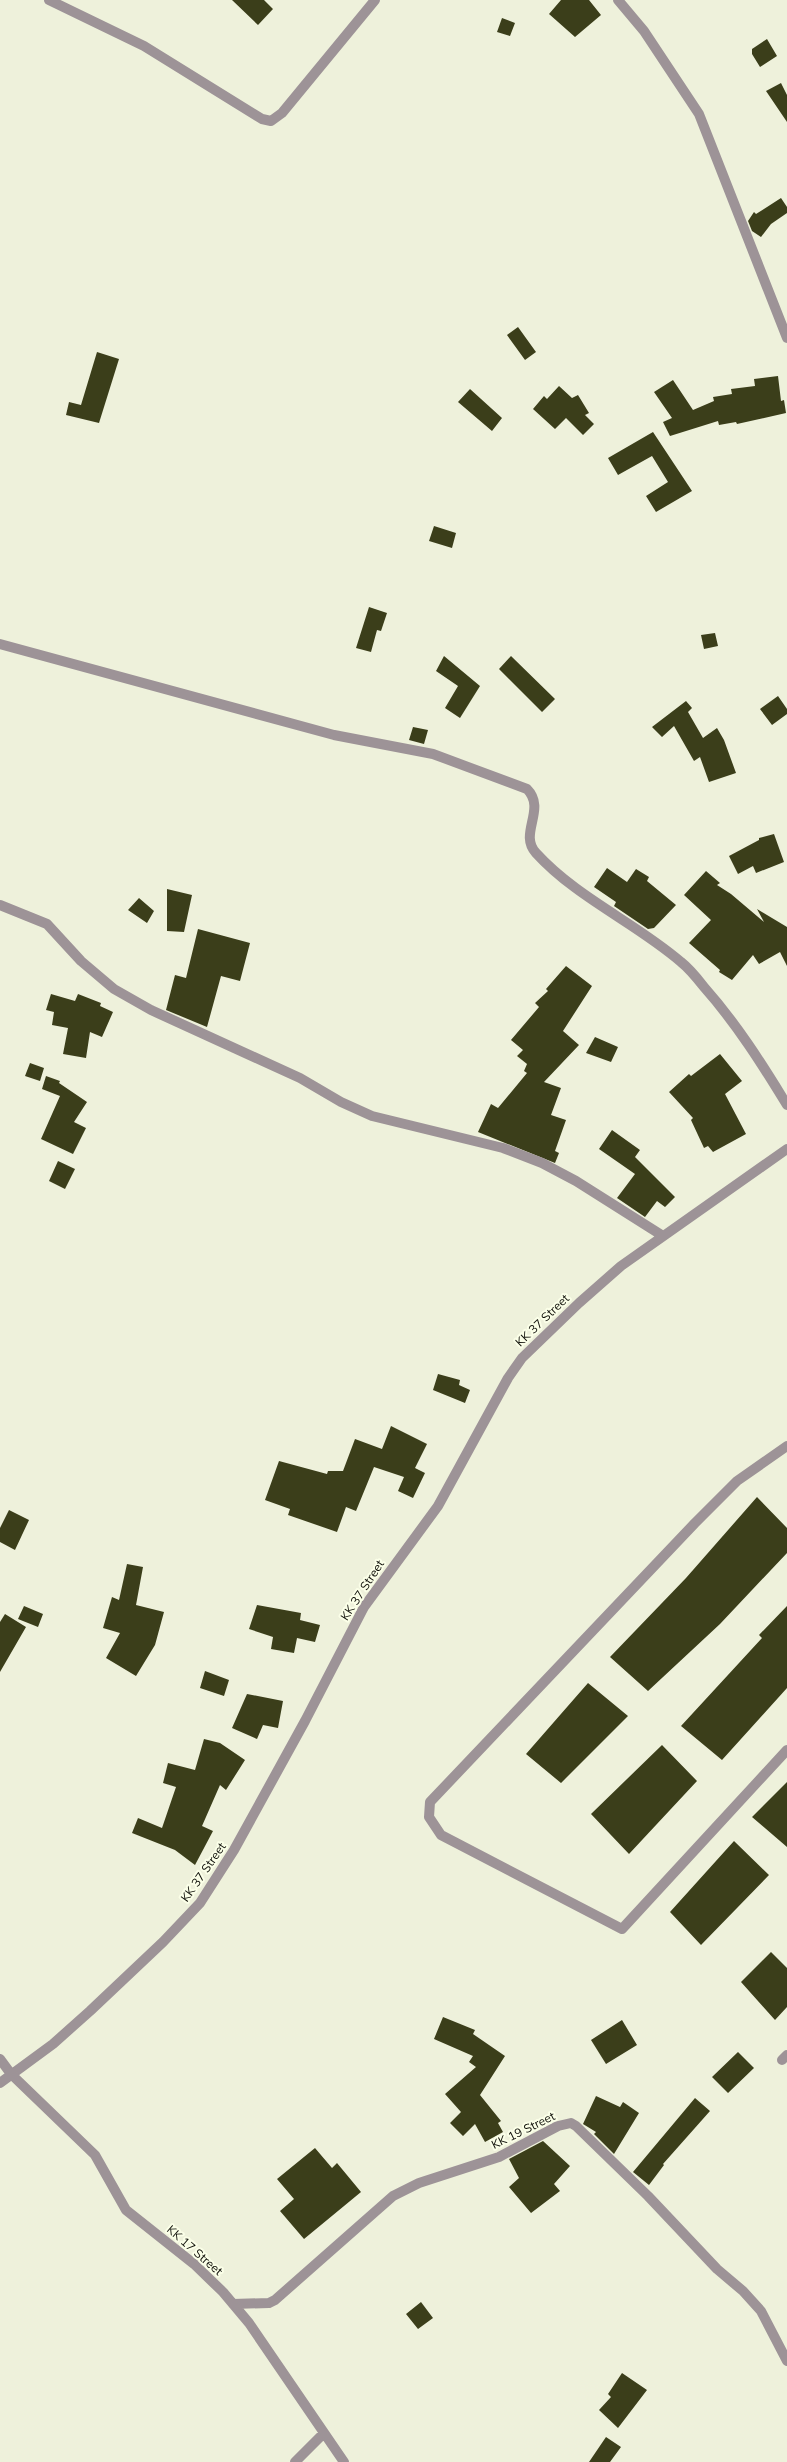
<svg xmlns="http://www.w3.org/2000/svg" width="787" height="2462" viewBox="0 0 787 2462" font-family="Mulish,sans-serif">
<rect width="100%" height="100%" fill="#eef1db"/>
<path fill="#3b3e1a" d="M232 0H264L273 9 258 25Z
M561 0H589L601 15 575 37 549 14Z
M502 18 515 23 510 36 497 32Z
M767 39 777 56 760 67 752 54V49Z
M781 83 787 95V122L766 91Z
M781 198 787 207V213L771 224 761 237 752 231 748 221 754 212 756 214Z
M518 327 536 352 525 360 507 335Z
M97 352 119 359 99 423 66 415 69 402 81 405Z
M778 376 781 401 784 400 786 413 737 424 736 422 719 425 718 421 670 436 663 422 672 418 654 392 673 380 693 410 714 401 713 397 732 394 731 389 755 386 754 379Z
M559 386 572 398 578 395 589 413 585 415 594 424 583 435 566 418 555 429 533 409 544 396 547 399Z
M470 389 502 418 492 431 458 402Z
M653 432 692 491 656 512 646 496 668 482 652 456 618 475 608 458Z
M434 526 456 533 452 548 429 541Z
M369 607 387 613 381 631 377 630 371 652 356 648Z
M715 633 718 646 704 649 701 635Z
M444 656 480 686 460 718 445 708 458 686 436 671Z
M511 656 555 699 542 712 499 669Z
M778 696 787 709V714L772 725 760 709Z
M686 701 692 708 688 712 703 738 717 728 724 740 736 773 709 782 700 757 694 761 674 726 662 737 652 727Z
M413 727 428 730 424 744 409 740Z
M774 834 784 862 756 873 753 866 738 874 729 856 759 840V838Z
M607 868 627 882 636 869 649 877 647 881 676 905 654 928 648 929 614 906 616 902 594 887Z
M706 871 720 883 717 885 731 894 764 922 757 909 787 927V966L780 952 759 964 753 955 732 980 719 972 720 970 689 943 711 920 684 895Z
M167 889 192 895 184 932 167 931Z
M139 898 154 911 147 923 128 910Z
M198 929 250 943 240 981 221 976 207 1027 166 1010 175 975 186 978Z
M566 966 592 986 563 1031 579 1045 544 1082 561 1088 551 1115 566 1120 555 1151 559 1153 555 1163 478 1132 491 1104 498 1108 527 1073 524 1071 527 1064 517 1056 523 1050 511 1040 539 1007 535 1003 548 991 546 989Z
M51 994 75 1001 78 994 101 1003 100 1006 113 1012 102 1037 90 1032 86 1058 63 1054 68 1028 52 1025 54 1012 46 1010Z
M595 1037 618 1047 611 1062 586 1053Z
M720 1054 742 1081 725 1094 746 1134 713 1152 708 1146 704 1148 691 1120 693 1118 669 1092 689 1074 691 1076Z
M30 1063 44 1068 40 1081 25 1076Z
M46 1076 60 1081 59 1083 87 1102 74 1122 86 1128 73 1154 41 1139 60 1096 42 1089Z
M612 1130 640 1150 635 1157 675 1197 665 1207 657 1201 645 1217 617 1198 635 1174 599 1149Z
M58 1161 75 1169 65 1189 49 1181Z
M438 1374 460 1380 459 1385 470 1390 465 1403 433 1390Z
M391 1426 427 1444 415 1468 425 1473 413 1498 398 1491 404 1477 374 1467 356 1511 346 1507 337 1532 288 1515 290 1509 265 1500 279 1461 327 1474 328 1471H343L355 1439 382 1449Z
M757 1497 787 1528V1553L720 1624 648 1691 610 1657 686 1578Z
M9 1510 29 1520 15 1550 0 1542V1528Z
M127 1564 143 1567 136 1605 164 1612 155 1645 136 1676 106 1658 120 1633 103 1628 112 1597 119 1600Z
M257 1605 301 1613 300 1620 320 1625 315 1642 297 1638 294 1653 271 1649 273 1637 249 1629Z
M24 1606 43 1614 38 1627 18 1619Z
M787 1606V1688L722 1760 681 1726 762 1638 759 1635Z
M5 1614 26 1627 0 1672V1622Z
M205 1671 229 1680 224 1696 200 1688Z
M588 1683 628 1716 561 1783 526 1754Z
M247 1694 283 1701 278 1728 263 1725 257 1739 232 1728Z
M204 1739 220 1743 245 1760 226 1790 220 1785 202 1826 213 1831 195 1865 175 1850 132 1833 138 1818 162 1828 176 1787 163 1783 168 1763 195 1770Z
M662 1745 697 1781 629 1854 591 1814Z
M787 1782V1847L752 1817Z
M734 1841 769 1875 701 1945 670 1912Z
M771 1952 787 1968V2007L775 2020 741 1982Z
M443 2017 475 2030 473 2034 505 2056 480 2095 501 2121 498 2123 503 2132 485 2142 475 2124 463 2136 450 2123 461 2112 445 2094 476 2067 469 2062 473 2056 434 2039Z
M622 2020 637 2045 606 2064 591 2040Z
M738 2052 754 2068 728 2093 712 2077Z
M596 2096 620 2107 623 2102 639 2113 614 2154 594 2134 596 2132 583 2124Z
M695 2098 710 2111 663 2164 664 2165 649 2185 633 2172Z
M543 2141 570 2166 554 2184 560 2191 531 2213 509 2187 519 2178 509 2159Z
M315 2148 332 2168 337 2163 361 2192 304 2239 280 2211 294 2199 277 2179Z
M421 2302 433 2318 418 2329 406 2314Z
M622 2373 647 2390 618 2428 599 2410 611 2397 608 2394Z
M606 2437 621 2447 610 2462H589Z"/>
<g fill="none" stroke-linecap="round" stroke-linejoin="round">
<path stroke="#9d9397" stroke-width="10" d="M49 0 144 46 262 119 271 121 282 113 375 0
M618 0 644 31 699 114 787 338
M0 644 334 735 433 754 527 789C547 809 518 834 536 853 577 898 636 923 681 962 690 969 697 978 704 987 736 1023 762 1064 787 1105
M0 905 47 924 81 961 114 989 151 1010 300 1078 341 1102 372 1116 503 1148 542 1163 576 1181 663 1236
M787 1446 737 1481 695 1523 430 1802 429 1817 441 1835 622 1929 787 1750
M0 2059 11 2074 95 2155 126 2210 194 2264 223 2292 249 2323 344 2462
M782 2060 787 2055
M0 2083 53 2044 90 2011 163 1942 200 1903 234 1850 305 1721 364 1607 438 1506 508 1378 522 1358 579 1303 621 1266 787 1149
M233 2304 269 2303 275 2300 393 2196 419 2183 499 2157 558 2126 571 2123 576 2126 648 2196 717 2269 743 2291 761 2311 787 2361
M295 2462 324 2433"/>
</g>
<g text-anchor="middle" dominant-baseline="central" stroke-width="4" stroke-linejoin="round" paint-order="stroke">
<g font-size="12" fill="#0e0f08" stroke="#fbffe8">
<text transform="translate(542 1320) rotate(-44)">KK 37 Street</text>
<text transform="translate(362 1590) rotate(-57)">KK 37 Street</text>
<text transform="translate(203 1872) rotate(-55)">KK 37 Street</text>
<text transform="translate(523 2130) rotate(-26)">KK 19 Street</text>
<text transform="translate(195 2250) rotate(41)">KK 17 Street</text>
</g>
</g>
</svg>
